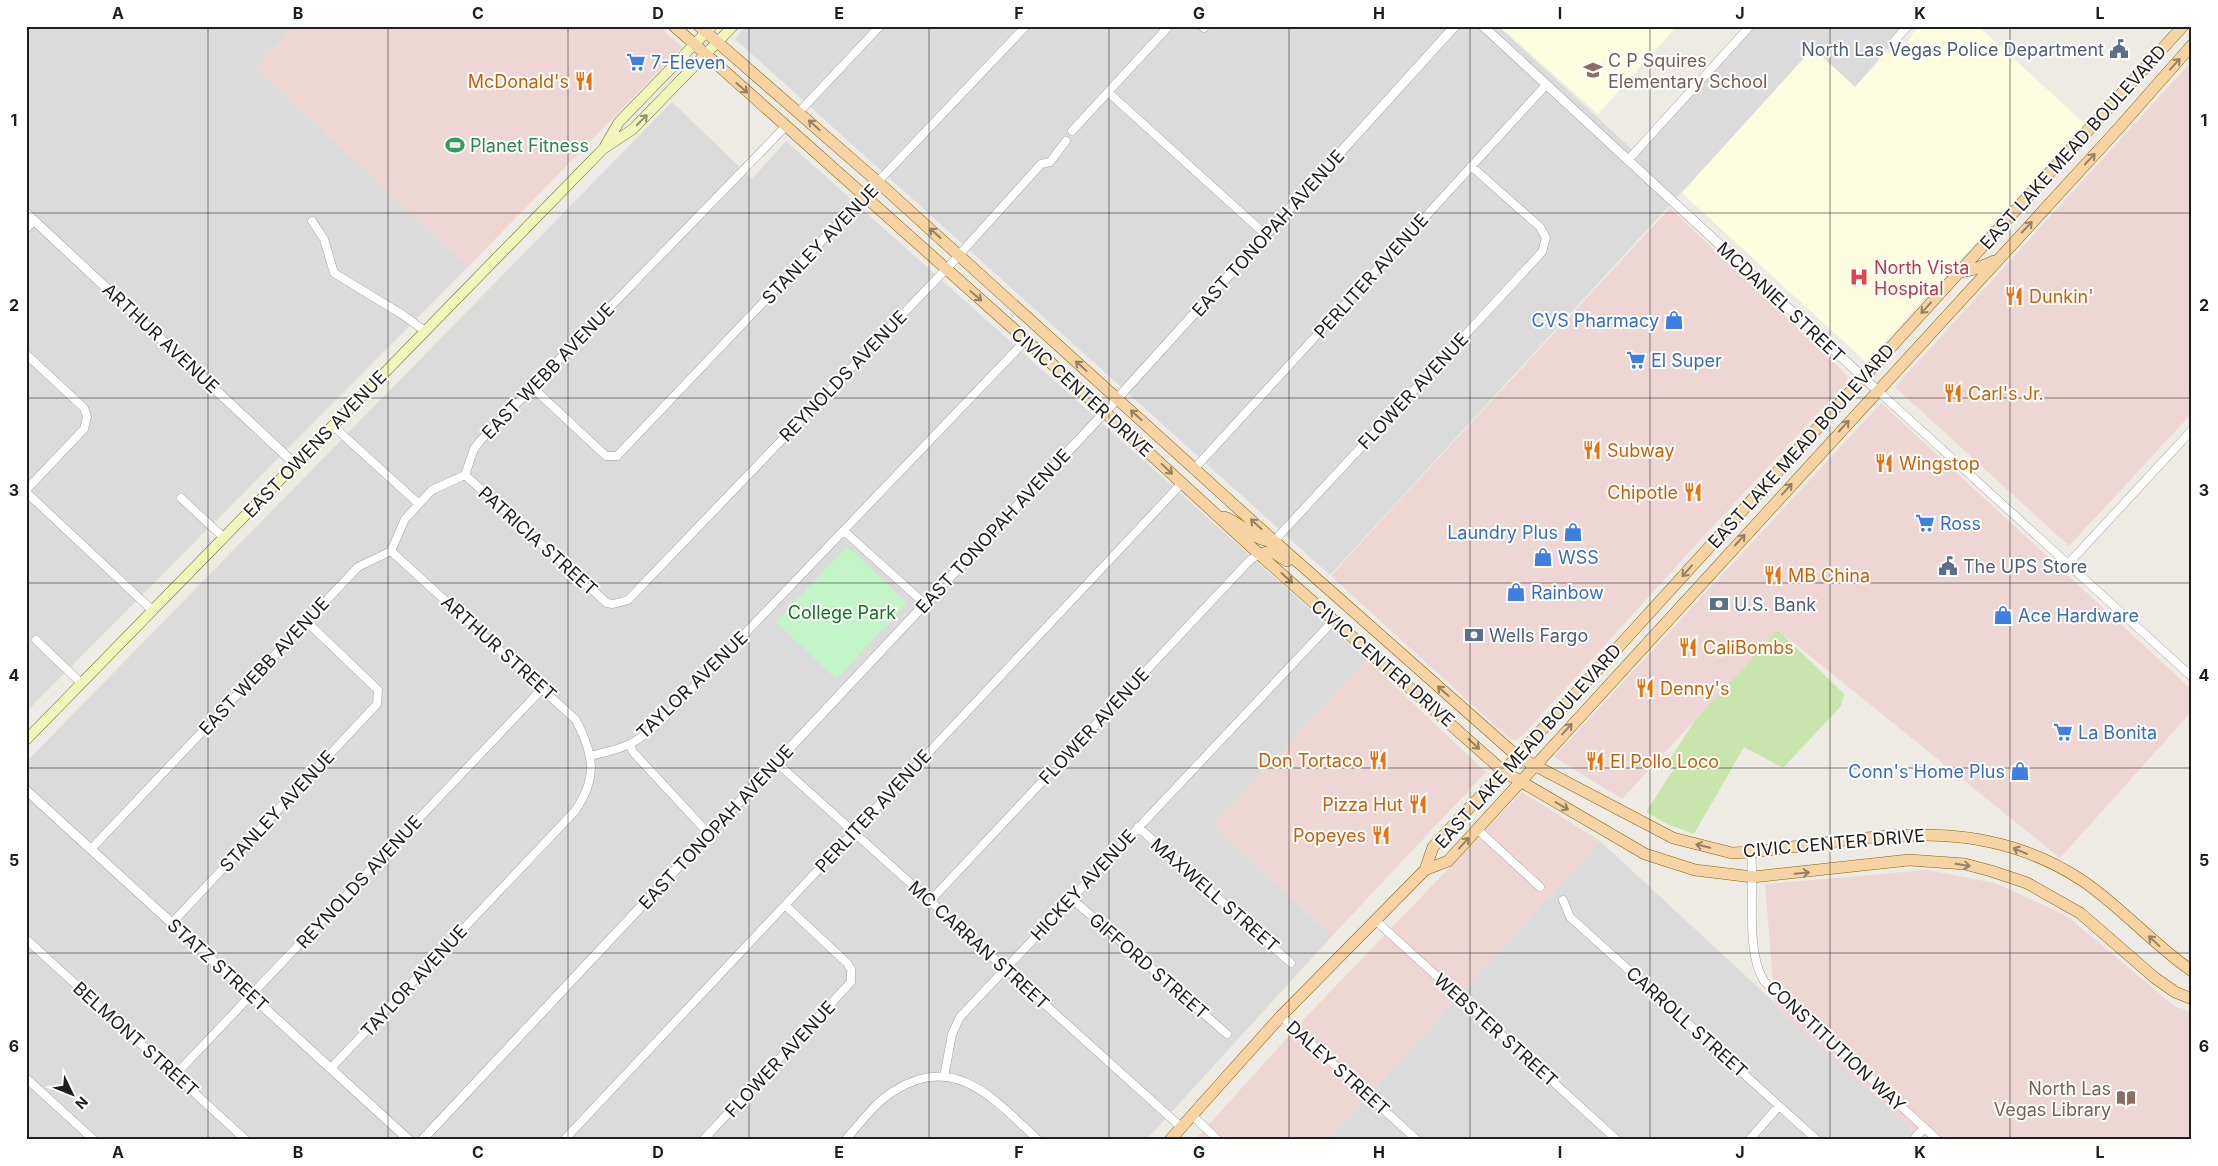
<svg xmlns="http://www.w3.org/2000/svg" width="2218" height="1166" viewBox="0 0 2218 1166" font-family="Inter,sans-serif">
<rect width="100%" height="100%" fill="#eeebe4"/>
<path fill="#dcdbdb" d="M26 26H295L256 67 468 267 26 712Z
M746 26H1498L1636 153 1752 26H1907L1855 87 1813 49 1330 575 735 39Z
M672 102 752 179 786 141 1367 660 1213 825 1332 936 1146 1140H26V762Z
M1600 841 1923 1140H1327Z"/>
<path fill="#eed6d4" d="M295 26H659L682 47 468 267 256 67Z
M2192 61V413L2069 546 1895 387Z
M1670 208 1842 370 1847 377 1846 383 1703 537 1524 734 1517 740 1510 739 1331 576 1398 502 1402 504 1399 501Z
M1881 403 2192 690V711L2060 858 1778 630 1622 799 1554 757Z
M1367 660 1486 772 1332 936 1213 825Z
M1522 792 1600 841 1327 1140H1195L1304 1019Z
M1927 870 1995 883 2067 916 2174 1006 2192 1012V1140H1923L1775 1006 1765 884Z"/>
<path fill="#fcfddf" d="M1499 26H1677L1598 114Z
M1920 26H1978L2085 124 1866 362 1682 193 1813 48 1855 87 1887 52 1898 54 1904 52 1912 34Z"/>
<path fill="#c7e5ad" d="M1778 630 1844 694 1841 706 1783 768 1744 747 1694 834 1669 825 1646 812 1675 767 1668 762 1695 720Z"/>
<path fill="#c4f5c9" d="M847 546 907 603 836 679 776 622Z"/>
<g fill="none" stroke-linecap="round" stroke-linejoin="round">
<g stroke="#a2a2a2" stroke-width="9">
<path id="minor" d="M1202 26 1204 28
M1895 40 1908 26
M1109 93 1266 235
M799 112 880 26
M1072 131 1169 26
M1628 160 1750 26
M312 221 324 239 334 273 403 315 425 331
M26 229 34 220
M26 354 84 408 87 417 84 429 26 490
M533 388 606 456H617L1026 26
M1877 390 2192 677
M333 426 419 504
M1195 468 1546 85
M465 475 607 603 613 604 628 600 950 265 1041 164 1050 162 1066 141
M26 492 152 610
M181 498 224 538
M844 531 925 604
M1274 541 1542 252 1546 238 1540 227 1471 166
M2068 564 2192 430
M36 640 81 683
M630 745 633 752 709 834
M590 756C629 747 636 744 665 717L1026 340
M777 763 1181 1127
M1138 827 1291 963
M1477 829 1540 887
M91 849 358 567 391 551 405 519 432 490 465 475 474 449 480 441 786 126
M1751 852C1755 889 1745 951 1764 981L1938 1140
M1071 898 1227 1034
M1563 900 1570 917 1817 1140
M930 901 1250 560 1259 554
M1375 920 1617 1140
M172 923 377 704 378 690 307 622
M26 939 246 1140
M1281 1016 1417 1140
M331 1068 575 811C598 777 594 755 576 720L391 551
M175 1075 543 688
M944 1077 952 1034 960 1017 1334 620
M26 1078 94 1140
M1192 1115 1218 1140
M564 1140 1182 483
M703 1140 851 982V969L847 963 785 905
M845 1140C860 1124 875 1102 894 1091 955 1051 996 1101 1038 1140
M1749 1140 1779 1106
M1913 1140 1924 1128"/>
</g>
<g stroke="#a2a2a2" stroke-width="10">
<path id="tertiary" d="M1483 26 1877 390
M26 213 295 464
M26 790 409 1140
M422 1140 1105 412 1455 26"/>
</g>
<g stroke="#606d0d" stroke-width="11">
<path id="secondary" d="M605 146 619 122 712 26
M26 740 603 149 633 129 733 26"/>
</g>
<g stroke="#8c640b" stroke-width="12">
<path id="primary" d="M674 26 1026 340 1259 554 1503 771 1645 854 1695 870 1753 877 1909 860 1965 864 1991 871 2027 883 2080 913 2155 978 2175 992 2192 999
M699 26 879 183 1274 541 1517 756 1673 838 1732 853 1751 852C1869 839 1976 810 2083 881 2122 908 2153 944 2192 971
M1960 272 1975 269 1994 261
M1224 517C1243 523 1253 542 1274 541
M1259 554 1271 551 1287 561
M1425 870 1433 847 1602 665 2183 26
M1170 1140 1281 1016 1425 870 1448 861 2118 129 2192 45"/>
</g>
<use href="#minor" stroke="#fff" stroke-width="8"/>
<use href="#tertiary" stroke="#fff" stroke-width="9"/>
<use href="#secondary" stroke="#f1f5bc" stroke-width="10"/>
<use href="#primary" stroke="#f5d3a2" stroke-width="11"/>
</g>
<defs><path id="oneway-shaft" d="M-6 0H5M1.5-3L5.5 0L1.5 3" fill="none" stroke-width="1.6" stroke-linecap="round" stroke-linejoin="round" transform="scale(1.25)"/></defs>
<g stroke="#948267">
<use href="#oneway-shaft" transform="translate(2175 64) rotate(-48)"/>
<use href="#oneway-shaft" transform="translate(742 88) rotate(41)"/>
<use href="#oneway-shaft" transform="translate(814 125) rotate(-138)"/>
<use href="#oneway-shaft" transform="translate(2090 159) rotate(-47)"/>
<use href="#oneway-shaft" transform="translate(2027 227) rotate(-47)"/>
<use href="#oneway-shaft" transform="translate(935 233) rotate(-138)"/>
<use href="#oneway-shaft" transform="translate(976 296) rotate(41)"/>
<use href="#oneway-shaft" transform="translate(1926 308) rotate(132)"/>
<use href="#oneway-shaft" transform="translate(1081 366) rotate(-138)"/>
<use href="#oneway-shaft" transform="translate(1136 415) rotate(-138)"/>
<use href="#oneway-shaft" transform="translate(1844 426) rotate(-47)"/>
<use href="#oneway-shaft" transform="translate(1167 469) rotate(43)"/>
<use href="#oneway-shaft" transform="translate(1787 489) rotate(-48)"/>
<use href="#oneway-shaft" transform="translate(1256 524) rotate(-137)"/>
<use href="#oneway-shaft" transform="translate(1740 540) rotate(-47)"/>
<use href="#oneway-shaft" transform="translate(1687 571) rotate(132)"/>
<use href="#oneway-shaft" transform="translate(1287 578) rotate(42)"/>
<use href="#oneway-shaft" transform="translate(1443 691) rotate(-138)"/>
<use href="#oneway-shaft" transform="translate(1567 729) rotate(-48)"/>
<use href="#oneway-shaft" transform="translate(1474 744) rotate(43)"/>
<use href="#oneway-shaft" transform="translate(1562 806) rotate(31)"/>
<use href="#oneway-shaft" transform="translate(1464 843) rotate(-48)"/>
<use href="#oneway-shaft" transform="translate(1703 846) rotate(-166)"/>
<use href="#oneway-shaft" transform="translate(2020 851) rotate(-157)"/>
<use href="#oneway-shaft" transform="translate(1963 865) rotate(9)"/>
<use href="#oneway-shaft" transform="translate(1802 873) rotate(-5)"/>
<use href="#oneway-shaft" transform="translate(2154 941) rotate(-137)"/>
</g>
<use stroke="#929475" href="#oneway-shaft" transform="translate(642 120) rotate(-45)"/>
<path fill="none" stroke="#1e1e1e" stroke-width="1" stroke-opacity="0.55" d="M208 26V1140M388 26V1140M568 26V1140M749 26V1140M929 26V1140M1109 26V1140M1289 26V1140M1470 26V1140M1650 26V1140M1830 26V1140M2010 26V1140M26 213H2192M26 398H2192M26 583H2192M26 768H2192M26 953H2192"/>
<defs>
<g id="civic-bare" transform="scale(1.5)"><path d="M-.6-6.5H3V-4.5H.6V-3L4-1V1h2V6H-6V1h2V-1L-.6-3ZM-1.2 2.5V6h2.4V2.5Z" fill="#5c6f8a" stroke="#fff" stroke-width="2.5" paint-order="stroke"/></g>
<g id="supermarket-bare" transform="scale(1.5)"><path d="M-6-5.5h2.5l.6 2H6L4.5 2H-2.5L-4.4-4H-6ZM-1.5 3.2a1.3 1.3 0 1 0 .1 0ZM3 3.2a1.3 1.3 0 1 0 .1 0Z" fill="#3f7fe0" stroke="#fff" stroke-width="2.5" paint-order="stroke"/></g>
<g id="school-bare" transform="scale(1.5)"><path d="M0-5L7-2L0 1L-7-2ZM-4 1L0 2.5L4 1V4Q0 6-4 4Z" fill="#8d6e63" stroke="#fff" stroke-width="2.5" paint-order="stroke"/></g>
<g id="restaurant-bare" transform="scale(1.5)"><path d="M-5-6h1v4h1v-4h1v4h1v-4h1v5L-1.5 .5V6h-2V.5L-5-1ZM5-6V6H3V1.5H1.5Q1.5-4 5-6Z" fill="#e8710a" stroke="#fff" stroke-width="2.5" paint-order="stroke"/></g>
<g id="stadium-bare" transform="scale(1.5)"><path d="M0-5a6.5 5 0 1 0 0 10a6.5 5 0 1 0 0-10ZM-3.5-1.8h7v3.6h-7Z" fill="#2e9e5b" stroke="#fff" stroke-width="2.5" paint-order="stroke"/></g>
<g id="hospital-bare" transform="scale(1.5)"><path d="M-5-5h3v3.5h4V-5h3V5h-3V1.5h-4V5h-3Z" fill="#e0444e" stroke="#fff" stroke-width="2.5" paint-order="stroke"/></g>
<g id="shop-bare" transform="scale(1.5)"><path d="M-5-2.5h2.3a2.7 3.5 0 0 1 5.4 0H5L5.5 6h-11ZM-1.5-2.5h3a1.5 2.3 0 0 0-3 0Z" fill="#3f7fe0" stroke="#fff" stroke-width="2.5" paint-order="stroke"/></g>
<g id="bank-bare" transform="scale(1.5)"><path d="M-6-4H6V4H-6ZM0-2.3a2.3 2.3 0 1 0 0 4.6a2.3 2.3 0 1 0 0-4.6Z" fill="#5c6f8a" stroke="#fff" stroke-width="2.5" paint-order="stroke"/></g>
<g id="library-bare" transform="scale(1.5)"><path d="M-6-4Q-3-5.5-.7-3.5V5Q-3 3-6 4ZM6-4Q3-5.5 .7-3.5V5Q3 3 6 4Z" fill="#8d6e63" stroke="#fff" stroke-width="2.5" paint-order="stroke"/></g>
</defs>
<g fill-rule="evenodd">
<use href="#civic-bare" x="2119" y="49"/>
<use href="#supermarket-bare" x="636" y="62"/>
<use href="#school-bare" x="1593" y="70"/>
<use href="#restaurant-bare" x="584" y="81"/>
<use href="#stadium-bare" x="455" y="145"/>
<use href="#hospital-bare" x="1859" y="277"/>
<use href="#restaurant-bare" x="2014" y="296"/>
<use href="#shop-bare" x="1674" y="320"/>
<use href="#supermarket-bare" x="1636" y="360"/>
<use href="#restaurant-bare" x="1953" y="393"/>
<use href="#restaurant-bare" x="1592" y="450"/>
<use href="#restaurant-bare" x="1884" y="463"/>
<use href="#restaurant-bare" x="1693" y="492"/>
<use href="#supermarket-bare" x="1925" y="523"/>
<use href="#shop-bare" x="1573" y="532"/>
<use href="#shop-bare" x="1543" y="557"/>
<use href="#civic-bare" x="1948" y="566"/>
<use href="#restaurant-bare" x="1773" y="575"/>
<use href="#shop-bare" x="1516" y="592"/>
<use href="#bank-bare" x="1719" y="604"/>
<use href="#shop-bare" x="2003" y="615"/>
<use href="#bank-bare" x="1474" y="635"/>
<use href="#restaurant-bare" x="1688" y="647"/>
<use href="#restaurant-bare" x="1645" y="688"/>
<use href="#supermarket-bare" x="2063" y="732"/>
<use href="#restaurant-bare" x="1378" y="760"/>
<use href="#restaurant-bare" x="1595" y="761"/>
<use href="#shop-bare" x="2020" y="771"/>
<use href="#restaurant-bare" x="1418" y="804"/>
<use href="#restaurant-bare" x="1381" y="835"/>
<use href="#library-bare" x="2126" y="1098"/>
</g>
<g text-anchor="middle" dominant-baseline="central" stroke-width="4" stroke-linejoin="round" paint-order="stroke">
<g font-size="18" fill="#4e5e75" stroke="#fff" text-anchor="start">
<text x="2104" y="49" text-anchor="end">North Las Vegas Police Department</text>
<text x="1963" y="566">The UPS Store</text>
<text x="1734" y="604">U.S. Bank</text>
<text x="1489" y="635">Wells Fargo</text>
</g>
<g font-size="18" fill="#785e54" stroke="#fff" text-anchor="start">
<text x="1608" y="60">C P Squires<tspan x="1608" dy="21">Elementary School</tspan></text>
<text x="2111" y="1088" text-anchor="end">North Las<tspan x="2111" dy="21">Vegas Library</tspan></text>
</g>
<g font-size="18" fill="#366cbe" stroke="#fff" text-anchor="start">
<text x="651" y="62">7-Eleven</text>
<text x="1659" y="320" text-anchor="end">CVS Pharmacy</text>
<text x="1651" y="360">El Super</text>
<text x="1940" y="523">Ross</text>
<text x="1558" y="532" text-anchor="end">Laundry Plus</text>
<text x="1558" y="557">WSS</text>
<text x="1531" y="592">Rainbow</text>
<text x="2018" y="615">Ace Hardware</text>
<text x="2078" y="732">La Bonita</text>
<text x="2005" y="771" text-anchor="end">Conn's Home Plus</text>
</g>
<g font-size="18" fill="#c56008" stroke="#fff" text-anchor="start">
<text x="569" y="81" text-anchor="end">McDonald's</text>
<text x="2029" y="296">Dunkin'</text>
<text x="1968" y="393">Carl's Jr.</text>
<text x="1607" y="450">Subway</text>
<text x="1899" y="463">Wingstop</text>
<text x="1678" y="492" text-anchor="end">Chipotle</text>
<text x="1788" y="575">MB China</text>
<text x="1703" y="647">CaliBombs</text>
<text x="1660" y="688">Denny's</text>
<text x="1363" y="760" text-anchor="end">Don Tortaco</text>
<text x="1610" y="761">El Pollo Loco</text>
<text x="1403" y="804" text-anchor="end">Pizza Hut</text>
<text x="1366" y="835" text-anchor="end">Popeyes</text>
</g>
<g font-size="18" fill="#27864d" stroke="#fff" text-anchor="start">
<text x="470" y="145">Planet Fitness</text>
</g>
<g font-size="18" fill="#1e1e1e" stroke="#fff">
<text transform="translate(2073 147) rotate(-48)">EAST LAKE MEAD BOULEVARD</text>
<text transform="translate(1268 233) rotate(-48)">EAST TONOPAH AVENUE</text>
<text transform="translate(820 244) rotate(-46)">STANLEY AVENUE</text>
<text transform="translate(1371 276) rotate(-48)">PERLITER AVENUE</text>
<text transform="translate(1781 302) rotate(43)">MCDANIEL STREET</text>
<text transform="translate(161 338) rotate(43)">ARTHUR AVENUE</text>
<text transform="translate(548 371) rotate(-46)">EAST WEBB AVENUE</text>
<text transform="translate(843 376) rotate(-46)">REYNOLDS AVENUE</text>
<text transform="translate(1413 391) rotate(-47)">FLOWER AVENUE</text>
<text transform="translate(1082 392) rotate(42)">CIVIC CENTER DRIVE</text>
<text transform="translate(315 444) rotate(-46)">EAST OWENS AVENUE</text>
<text transform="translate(1801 446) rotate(-48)">EAST LAKE MEAD BOULEVARD</text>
<text transform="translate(993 531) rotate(-47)">EAST TONOPAH AVENUE</text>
<text transform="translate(538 541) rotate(42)">PATRICIA STREET</text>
<text transform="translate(499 648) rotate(42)">ARTHUR STREET</text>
<text transform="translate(1383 663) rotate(41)">CIVIC CENTER DRIVE</text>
<text transform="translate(264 666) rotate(-47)">EAST WEBB AVENUE</text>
<text transform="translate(692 685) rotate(-44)">TAYLOR AVENUE</text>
<text transform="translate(1094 726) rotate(-47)">FLOWER AVENUE</text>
<text transform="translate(1528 746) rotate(-48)">EAST LAKE MEAD BOULEVARD</text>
<text transform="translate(277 811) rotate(-47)">STANLEY AVENUE</text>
<text transform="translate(873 811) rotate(-47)">PERLITER AVENUE</text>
<text transform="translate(716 827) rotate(-47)">EAST TONOPAH AVENUE</text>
<text transform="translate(1834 843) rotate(-5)">CIVIC CENTER DRIVE</text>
<text transform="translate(359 882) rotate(-47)">REYNOLDS AVENUE</text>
<text transform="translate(1083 885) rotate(-47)">HICKEY AVENUE</text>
<text transform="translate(1215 895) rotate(41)">MAXWELL STREET</text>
<text transform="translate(979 945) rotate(42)">MC CARRAN STREET</text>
<text transform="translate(218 965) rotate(42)">STATZ STREET</text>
<text transform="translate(1149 966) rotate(41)">GIFFORD STREET</text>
<text transform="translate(414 981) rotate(-47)">TAYLOR AVENUE</text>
<text transform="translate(1687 1022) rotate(42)">CARROLL STREET</text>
<text transform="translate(1496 1030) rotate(42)">WEBSTER STREET</text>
<text transform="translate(136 1039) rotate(42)">BELMONT STREET</text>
<text transform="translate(1836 1046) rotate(43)">CONSTITUTION WAY</text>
<text transform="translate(780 1059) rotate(-47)">FLOWER AVENUE</text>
<text transform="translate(1338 1068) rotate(42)">DALEY STREET</text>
</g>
<g font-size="18" fill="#be3a42" stroke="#fff" text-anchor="start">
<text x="1874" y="267">North Vista<tspan x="1874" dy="21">Hospital</tspan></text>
</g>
<g font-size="18" fill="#13741d" stroke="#fff">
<text x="842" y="612">College Park</text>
</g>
</g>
<rect width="2218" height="1166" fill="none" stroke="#ffffff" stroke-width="55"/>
<g transform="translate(72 1094) rotate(133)" stroke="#ffffff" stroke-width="4" paint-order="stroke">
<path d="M0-4L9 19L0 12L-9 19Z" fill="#1e1e1e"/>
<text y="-8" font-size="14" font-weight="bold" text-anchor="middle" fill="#1e1e1e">N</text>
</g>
<rect x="28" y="28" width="2162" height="1110" fill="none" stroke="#1e1e1e" stroke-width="2"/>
<g font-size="16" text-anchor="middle" font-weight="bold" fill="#1e1e1e">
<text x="118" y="19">A</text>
<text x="298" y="19">B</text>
<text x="478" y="19">C</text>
<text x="658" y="19">D</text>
<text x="839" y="19">E</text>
<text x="1019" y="19">F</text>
<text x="1199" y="19">G</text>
<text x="1379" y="19">H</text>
<text x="1560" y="19">I</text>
<text x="1740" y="19">J</text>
<text x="1920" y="19">K</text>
<text x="2100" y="19">L</text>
<text x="14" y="126">1</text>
<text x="2204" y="126">1</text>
<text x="14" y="311">2</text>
<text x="2204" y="311">2</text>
<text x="14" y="496">3</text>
<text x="2204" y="496">3</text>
<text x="14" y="681">4</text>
<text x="2204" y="681">4</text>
<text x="14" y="866">5</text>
<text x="2204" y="866">5</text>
<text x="14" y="1052">6</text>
<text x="2204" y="1052">6</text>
<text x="118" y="1158">A</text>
<text x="298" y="1158">B</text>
<text x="478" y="1158">C</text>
<text x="658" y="1158">D</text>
<text x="839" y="1158">E</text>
<text x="1019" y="1158">F</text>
<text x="1199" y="1158">G</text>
<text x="1379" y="1158">H</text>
<text x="1560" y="1158">I</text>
<text x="1740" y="1158">J</text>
<text x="1920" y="1158">K</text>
<text x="2100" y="1158">L</text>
</g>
</svg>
